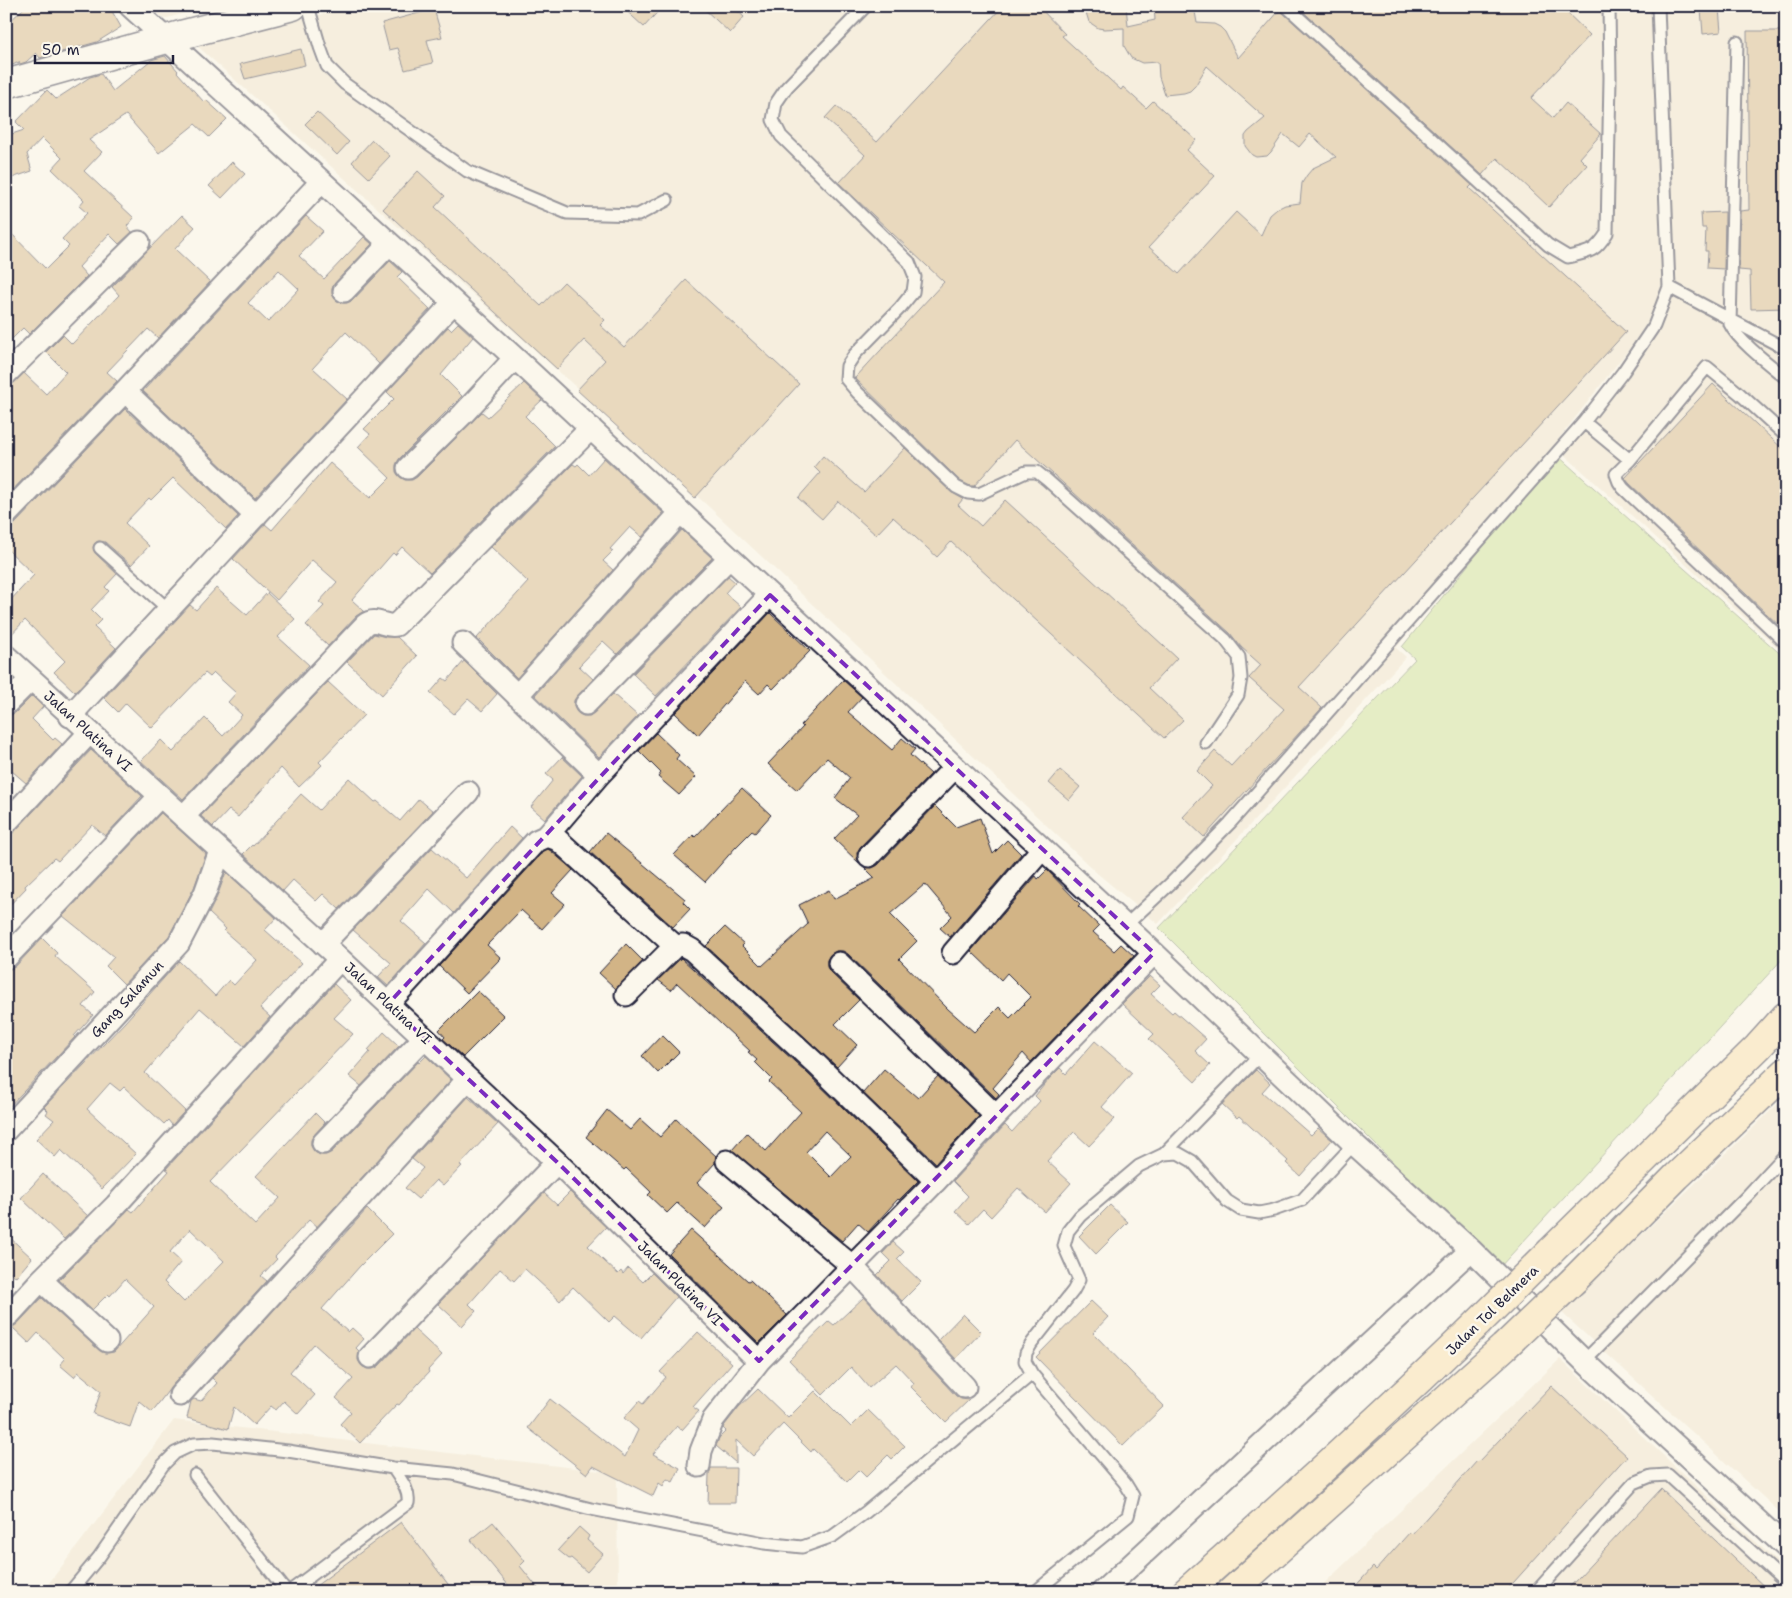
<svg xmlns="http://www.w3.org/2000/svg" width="1792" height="1598" viewBox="0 0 1792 1598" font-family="'Shantell Sans',sans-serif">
<rect width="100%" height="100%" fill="#fbf7ec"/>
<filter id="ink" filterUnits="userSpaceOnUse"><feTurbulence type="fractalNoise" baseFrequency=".02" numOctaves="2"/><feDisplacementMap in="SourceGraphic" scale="10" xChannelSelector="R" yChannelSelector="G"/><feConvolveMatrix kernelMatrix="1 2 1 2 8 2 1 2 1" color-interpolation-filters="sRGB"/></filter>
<g filter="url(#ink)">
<path fill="#efe3cd" d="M151 6H210L164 19Z
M361 6H1786V655L1559 450 1632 345 1396 648 1406 657 1158 924 1098 874 709 507 193 42Z
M1786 1096V1518L1561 1312Z
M1560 1359 1786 1570V1592H1315Z
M174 1420 617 1473 618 1592H42Z"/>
<path fill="#cae196" stroke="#768268" d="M1557 455 1786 659V955L1499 1268 1159 928 1415 659 1402 647Z"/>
<path fill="#d2b486" stroke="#22223b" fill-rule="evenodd" d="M26 6H109L121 27 97 42 40 58 36 53 26 62 20 64 19 62 6 68V25Z
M621 6H663L644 27Z
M701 6H732L744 17 730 33Z
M1003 6H1038L1065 34 1062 36 1121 90 1123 87 1146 108 1153 101 1196 140 1187 150 1215 176 1149 247 1179 274 1236 212 1261 235 1270 215 1277 209 1285 205 1300 203 1302 183 1307 175 1313 168 1336 157 1310 134 1299 147 1283 134 1271 152 1267 156 1256 157 1252 155 1245 146V136L1248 132 1265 118 1207 66 1195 86 1190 91 1184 93 1165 95 1159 77 1158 62 1142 63 1131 58 1124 46V28L1104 29 1098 28 1089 22 1084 6H1126L1128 26 1155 20 1154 6H1194L1197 23 1214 24 1220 27 1225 32 1238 58 1280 10 1472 185 1469 188 1626 332 1299 687 1322 708 1204 837 1183 817 1212 786 1197 771 1215 751 1231 766 1284 709 1249 678 1261 665 1241 647 1230 633 1015 440 974 486H970L960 481 855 378 944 282 839 183 865 155 825 118 836 106 877 142Z
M1297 6H1560L1590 35 1531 98 1553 118 1566 103 1601 134 1580 158 1587 165 1549 207 1497 158 1482 175Z
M1719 8 1721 32 1703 34 1701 9Z
M434 9 442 37 427 40 433 63 405 70 398 48 389 50 382 23Z
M1747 31H1786V308L1751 309 1750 271 1739 270 1740 211 1749 210Z
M301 49 305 65 245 79 240 64Z
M165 56 178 71 177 72 204 102 206 100 227 119 209 137 195 124 159 153 126 115 89 140 102 152 84 171 134 218 127 226 132 232 119 244 109 234 79 267 87 276 29 334 23 328 6 345V228L46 269 69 246 62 239 87 213 79 206 84 200 52 169 62 158 42 138 27 154 32 171 6 180V136L24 130 16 122 47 90 56 99 90 77 101 74 113 91 151 60Z
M317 112 349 142 337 155 305 124Z
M372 140 390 156 369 178 352 162Z
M232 162 245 174 222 198 209 186Z
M418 171 445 196 435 207 541 306 564 282 605 320 600 325 624 347 686 280 799 384 695 498 577 390 605 360 584 340 557 369 383 209Z
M1725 212 1724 269 1707 268 1708 251H1705L1706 228H1702L1701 213Z
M182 215 195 227 175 249 210 282 158 338 148 329 107 372 117 381 6 497V386L14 383 24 373 46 394 66 372 46 352 63 335 72 344 119 295 112 287Z
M306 216 323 231 299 256 324 279 364 237 372 244 335 283 332 289V294L336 300 342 303H347L353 300 390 261 402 272 397 277 430 309 370 374 379 364 346 332 313 368 347 399 255 498 143 391ZM279 270 299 289 268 322 248 303Z
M458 323 473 337 441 375 462 396 399 459 396 465V472L399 476 405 480H412L417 477 482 412 488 417 524 383 542 400 525 416 555 446 430 573 402 547 395 555 393 553 352 600 364 611 356 616 328 646 306 625 324 606 319 602 337 582 312 560 277 600 233 559 265 524 272 530 330 463 370 498 390 478 358 447 370 434 364 429 394 399 387 392 448 327 451 330Z
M1713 384 1786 452V632L1629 483 1625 478Z
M125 409 238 516 226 529 173 478 151 500 149 498 125 523 149 546 131 565 105 542 98 541 95 543 93 547 95 553 117 574 105 587 109 591 91 610 101 620 94 627 116 648 75 692 54 672 65 661 25 620 6 640V605L34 575 6 548V527L15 524Z
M905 448 951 492 963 499 958 505 981 526 1005 500 1177 658 1149 688 1183 720 1164 738 951 542 937 557 893 517 876 535 838 501 822 519 798 498 820 473 814 467 823 456 864 492Z
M604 458 663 513 642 537 630 527 610 549 613 551 603 561 613 570 517 678 477 638 528 582 491 547 573 464 576 466 578 464 589 475Z
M682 530 712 558 617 654 603 641 579 666 593 679 574 700V707L578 713 583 716H590L613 694 638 716 599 757 535 695Z
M728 576 735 582 725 593 741 607 656 696 633 674Z
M216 588 247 615 267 593 295 619 278 637 309 665 183 799 141 761 161 740 173 752 205 718 223 736 242 715 228 702 236 693 214 673 210 677 205 673 152 728 126 703 118 712 104 698 190 605 196 610Z
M770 613 810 651 773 689 768 684 759 694 745 681 698 735 675 713Z
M374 634 386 637H397L417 656 382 695 347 662Z
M464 661 497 694 482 711 468 699 454 714 430 693 443 678 447 681Z
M843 680 862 697 848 712 892 750 902 738 915 749 910 755 931 774 860 847 857 853 859 863 834 839 857 815 835 798 850 778 827 758 797 790 768 764 803 727 801 725Z
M328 682 364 715 319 762 322 765 299 787 281 768 238 817 229 810 213 827 201 816Z
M32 696 43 707 32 719 53 740 55 738 62 744 26 783 6 766V716L15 713Z
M656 733 679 755 676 759 696 777 679 795 658 777 661 773 639 751Z
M91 750 142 796 105 836 92 825 58 861 54 858 25 886 26 888 6 909V835L15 831Z
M562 757 582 776 545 819 531 807 553 780 546 774Z
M1060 770 1080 787 1069 800 1049 783Z
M349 778 375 802 377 801 400 821 419 799 433 811 339 909 323 894 316 901 293 880 283 891 243 854 252 845 253 846 301 794 319 810Z
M742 788 771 815 755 833 752 831 735 848 705 882 674 855 693 835 695 837Z
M935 806 956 827 980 818 993 854 1007 840 1021 854 950 937 940 928 952 916 925 884 890 914 917 941 899 959 948 1009 974 1032 999 1007 1010 1018 1031 997 1007 973 1001 980 971 951 1036 876 1038 879 1047 870 1080 904 1078 906 1099 926 1093 932 1114 951 1121 944 1134 956 1031 1062 1023 1053 993 1088 999 1094 996 1098 848 954 843 951H836L830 955 827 960V967L830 972 859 1000 835 1024 857 1045 837 1067 706 946 725 927 744 944 742 946 762 966 808 924 799 905 829 890 834 899 875 878 863 866 872 868 878 865Z
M161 813 206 854 194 888 169 936 124 984 106 966 114 957 63 916Z
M510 827 522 838 454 913 429 889 401 921 426 943 388 986 378 977 391 963 353 930 432 848 466 878Z
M606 833 685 899 683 902 690 909 673 927 590 852Z
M548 849 551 851 573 870 552 893 565 904 542 929 521 910 487 945 501 958 467 993 439 966 544 851Z
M226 872 276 918 265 930 302 963 260 1008 270 1017 244 1046 200 1008 145 1073 185 1111 172 1125 168 1120 164 1124 124 1087 120 1091 110 1083 87 1109 136 1154 102 1189 61 1150 55 1157 36 1139 54 1120 46 1114 48 1111 44 1107 125 1022 179 961 215 996 229 980 234 985 257 960 224 931 226 929 209 913 217 897Z
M42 938 57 953 55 956 95 992 83 1006 93 1015 74 1036 75 1037 6 1110V970L15 967Z
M626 944 643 961 616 989 599 973Z
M681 958 806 1072 918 1181 899 1200 898 1199 868 1232 858 1223 842 1241 732 1150 747 1133 766 1151 801 1112 769 1082 772 1079 755 1062 757 1060 748 1052 750 1051 677 983 671 990 658 980ZM825 1131 851 1156 831 1177 806 1152Z
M1150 976 1160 985 1151 994 1172 1013 1174 1011 1206 1039 1195 1051 1210 1065 1195 1082 1149 1039 1154 1034 1122 1004Z
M334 984 351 1000 334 1018 353 1034 210 1182 255 1225 280 1198 256 1176 315 1113 325 1123 314 1135 311 1140V1146L315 1152 320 1155H326L332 1152 418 1062 419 1063 426 1056 451 1080 317 1227 309 1220 275 1257 277 1259 261 1276 267 1281 205 1349 206 1346 171 1387 152 1412 139 1401 130 1427 93 1414 101 1391 78 1372 74 1377 60 1365 65 1359 38 1333 29 1343 12 1327 18 1323 42 1298 99 1350 105 1353 114 1352 154 1307 125 1279 110 1296 108 1294 92 1310 59 1280 129 1209 133 1212 169 1171 166 1169ZM190 1229 224 1261 184 1302 164 1282 181 1262 170 1252Z
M478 991 504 1016 463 1057 443 1039 445 1037 439 1030Z
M384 1032 399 1046 361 1086 349 1076 370 1052 368 1050Z
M662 1035 679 1052 658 1073 642 1056Z
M1095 1041 1132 1073 1102 1107 1115 1119 1089 1146 1074 1132 1047 1161 1071 1183 1045 1212 1018 1188 991 1217 983 1209 969 1224 955 1211 968 1196 953 1181 1005 1125 1012 1132 1040 1101 1035 1096 1049 1079 1060 1068 1066 1074Z
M884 1069 918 1098 938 1076 979 1116 936 1163 863 1093Z
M1256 1070 1270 1083 1262 1092 1311 1135 1318 1128 1332 1140 1300 1176 1286 1163 1288 1161 1239 1116 1237 1118 1222 1104Z
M468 1097 498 1124 460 1165 462 1166 443 1186 436 1180 418 1199 405 1188 423 1168 412 1159Z
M607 1110 630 1130 640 1119 660 1137 676 1119 716 1156 715 1163 697 1183 724 1207 705 1228 677 1203 667 1213 648 1195 651 1192 626 1168 624 1170 586 1137Z
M43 1174 88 1216 64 1239 21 1198Z
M570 1192 606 1227 588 1246 618 1274 621 1271 623 1274 628 1268 643 1282 652 1273 676 1297 641 1338 615 1316 609 1322 573 1287 560 1301 525 1269 514 1281 500 1269 469 1304 476 1311 462 1326 438 1304 544 1193 557 1205Z
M1110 1205 1128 1222 1096 1254 1079 1236Z
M367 1209 392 1234 360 1266 322 1309 348 1332 352 1328 364 1339 356 1348 359 1351 358 1360 362 1366 367 1369H373L379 1366 414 1329 442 1355 428 1370 429 1372 399 1405 397 1404 360 1443 340 1424 351 1412 336 1398 353 1379 314 1344 290 1372 315 1395 298 1414 284 1401 276 1410 271 1406 254 1425 234 1407 228 1429 187 1418 191 1401 194 1399 201 1401 217 1383 212 1378 294 1288 295 1289Z
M691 1230 748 1281 750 1280 787 1315 759 1343 669 1254Z
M6 1234 32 1258 16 1277 6 1268Z
M893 1242 904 1252 897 1259 921 1282 902 1301 877 1275 891 1261 883 1253Z
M864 1297 956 1396 961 1399 969 1400 946 1422 911 1387 914 1383 896 1364 869 1388 851 1367 823 1395 789 1360 829 1321 834 1325Z
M1091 1301 1108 1317 1093 1333 1164 1406 1123 1446 1036 1357Z
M963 1314 981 1332 956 1359 938 1340Z
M698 1332 732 1363 693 1407 699 1411 682 1430 677 1426 653 1454 680 1468 673 1482 667 1479 663 1486 659 1483 653 1496 593 1466 587 1474 528 1428 550 1399 625 1457 638 1430 624 1418 639 1401 643 1404 666 1377 660 1372Z
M1551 1386 1627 1456 1505 1592H1350L1373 1567 1376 1570 1410 1532 1412 1534 1477 1461 1478 1462Z
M758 1389 788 1418 815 1391 851 1427 868 1410 905 1446 892 1459 888 1455 866 1477 859 1470 847 1482 813 1449 811 1452 783 1424 753 1456 736 1440V1463L716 1446 719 1438 726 1431 723 1428 724 1426 739 1407Z
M711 1468H736L735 1503H708L709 1474Z
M1661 1489 1770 1592H1565Z
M401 1522 454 1592H308Z
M493 1522 525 1561 520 1566 541 1592H514L471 1540Z
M579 1527 589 1536 587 1540 603 1554 587 1572 571 1558 569 1559 558 1550Z"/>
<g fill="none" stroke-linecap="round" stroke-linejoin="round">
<g stroke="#22223b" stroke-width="15">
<path id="service" d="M308 6 320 47 327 66 345 84 467 171 567 213 638 215 667 200
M866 6 787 87 776 103 773 120 781 136 909 262 915 277 913 292 900 308 855 354 847 366 846 379 857 392 956 487 968 493 979 494 1026 472H1037L1047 480 1225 639 1239 657 1241 678 1238 695 1206 743
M1286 6 1548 245 1568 257C1590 252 1595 252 1607 233L1610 78 1609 6
M1737 42 1730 324C1738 341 1770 365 1786 378
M1669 287 1786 349
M1584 422 1630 460
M1786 436 1740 394 1707 367 1630 460 1616 474 1619 482 1623 488 1786 643
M100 548 169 610
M1125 926 1171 883 1230 823 1584 422 1623 372 1654 326 1669 287 1658 6
M1164 1154 1260 1055
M1584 1361 1747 1196 1786 1154
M195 1475 287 1592
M70 1592 99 1557 163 1465 175 1453 194 1444 213 1443 288 1451 393 1468 453 1474 591 1509 764 1543 802 1547 833 1536 866 1512 1032 1374
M289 1592 408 1503C410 1490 400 1479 393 1468
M1035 1592 1128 1516 1133 1496 1125 1483 1032 1374 1025 1361 1026 1353 1032 1343 1073 1291 1079 1280 1064 1246 1068 1231 1080 1216 1139 1166 1164 1154 1178 1153 1192 1161 1227 1201 1241 1210 1259 1213 1274 1210 1302 1200 1354 1144
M1536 1592 1634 1483 1651 1476 1668 1475 1786 1583"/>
</g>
<g stroke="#22223b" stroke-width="25">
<path id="minor" d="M130 6 515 358 955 767 1154 953 1354 1144 1471 1250 1584 1361 1786 1547
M344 291 389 244
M6 374 139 242
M125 391 256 516
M408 468 463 414 515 358
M6 515 125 391 321 182
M463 643 599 775
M6 656 340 959 557 1162 759 1361
M517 696 681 512
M6 704 31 679
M586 704 729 558
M70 716 453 303
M183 817 365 625C376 616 385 628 396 625L591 428
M6 823 90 732
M547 836 599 775 770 595
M869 856 955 767
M323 944 468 792
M953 953 1042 849
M6 958 160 796
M839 963 996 1116
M626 995 675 946 683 945 692 950 815 1063 936 1181
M388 1004 536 841 547 836 558 840 675 946
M6 1130 179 943 205 893 220 851
M323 1143 424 1038
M727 1161 852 1266 965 1387
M41 1280 107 1341
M9 1315 41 1280 116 1205 340 959
M370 1357 557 1162
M180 1395 468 1079
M699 1466 701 1451 713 1420 759 1361 936 1181 996 1116 1154 953
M1102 1592 1471 1250"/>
</g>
<g stroke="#22223b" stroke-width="31">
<path id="tertiary" d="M6 84 181 35 293 6"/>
</g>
<g stroke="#22223b" stroke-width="31">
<path id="motorway" d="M1551 1251 1758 1047 1786 1016
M1574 1280 1677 1176 1786 1072
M1186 1592C1285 1504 1383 1416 1478 1323
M1231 1592 1504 1347"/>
</g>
<use href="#service" stroke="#fbf7ec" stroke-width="11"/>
<use href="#minor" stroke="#fbf7ec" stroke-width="21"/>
<use href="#tertiary" stroke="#fbf7ec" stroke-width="28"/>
<use href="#motorway" stroke="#f9deab" stroke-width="28"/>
<g stroke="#22223b" stroke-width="31" stroke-linecap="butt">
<path id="motorway-bridge" d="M1478 1323 1551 1251
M1504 1347 1574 1280"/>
</g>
<use href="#motorway-bridge" stroke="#f9deab" stroke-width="28"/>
</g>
</g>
<path d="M0 0H1792V1598H0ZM770 595 1154 953 759 1361 557 1162 388 1004Z" fill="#fbf7ec" fill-opacity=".55" fill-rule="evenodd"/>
<path fill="none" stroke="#7b2cbf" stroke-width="4" stroke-dasharray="10 6" stroke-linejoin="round" d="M770 595 1154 953 759 1361 557 1162 388 1004Z"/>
<g text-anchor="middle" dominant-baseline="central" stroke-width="5" stroke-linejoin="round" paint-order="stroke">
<g font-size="14" fill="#22223b" stroke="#fbf7ec">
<text transform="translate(88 731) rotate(42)">Jalan Platina VI</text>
<text transform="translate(127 999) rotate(-47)">Gang Salamun</text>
<text transform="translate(388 1003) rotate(43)">Jalan Platina VI</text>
<text transform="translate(680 1283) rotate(45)">Jalan Platina VI</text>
<text transform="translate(1492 1310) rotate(-44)">Jalan Tol Belmera</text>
</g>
</g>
<rect width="1792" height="1598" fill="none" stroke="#fbf7ec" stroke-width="25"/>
<rect x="12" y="12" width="1767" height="1573" fill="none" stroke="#22223b" stroke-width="2" filter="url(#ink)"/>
<path d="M35 55v8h138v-8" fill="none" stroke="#22223b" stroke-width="2.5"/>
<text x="42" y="55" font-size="15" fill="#22223b" stroke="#fbf7ec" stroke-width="4" paint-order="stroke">50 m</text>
</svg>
